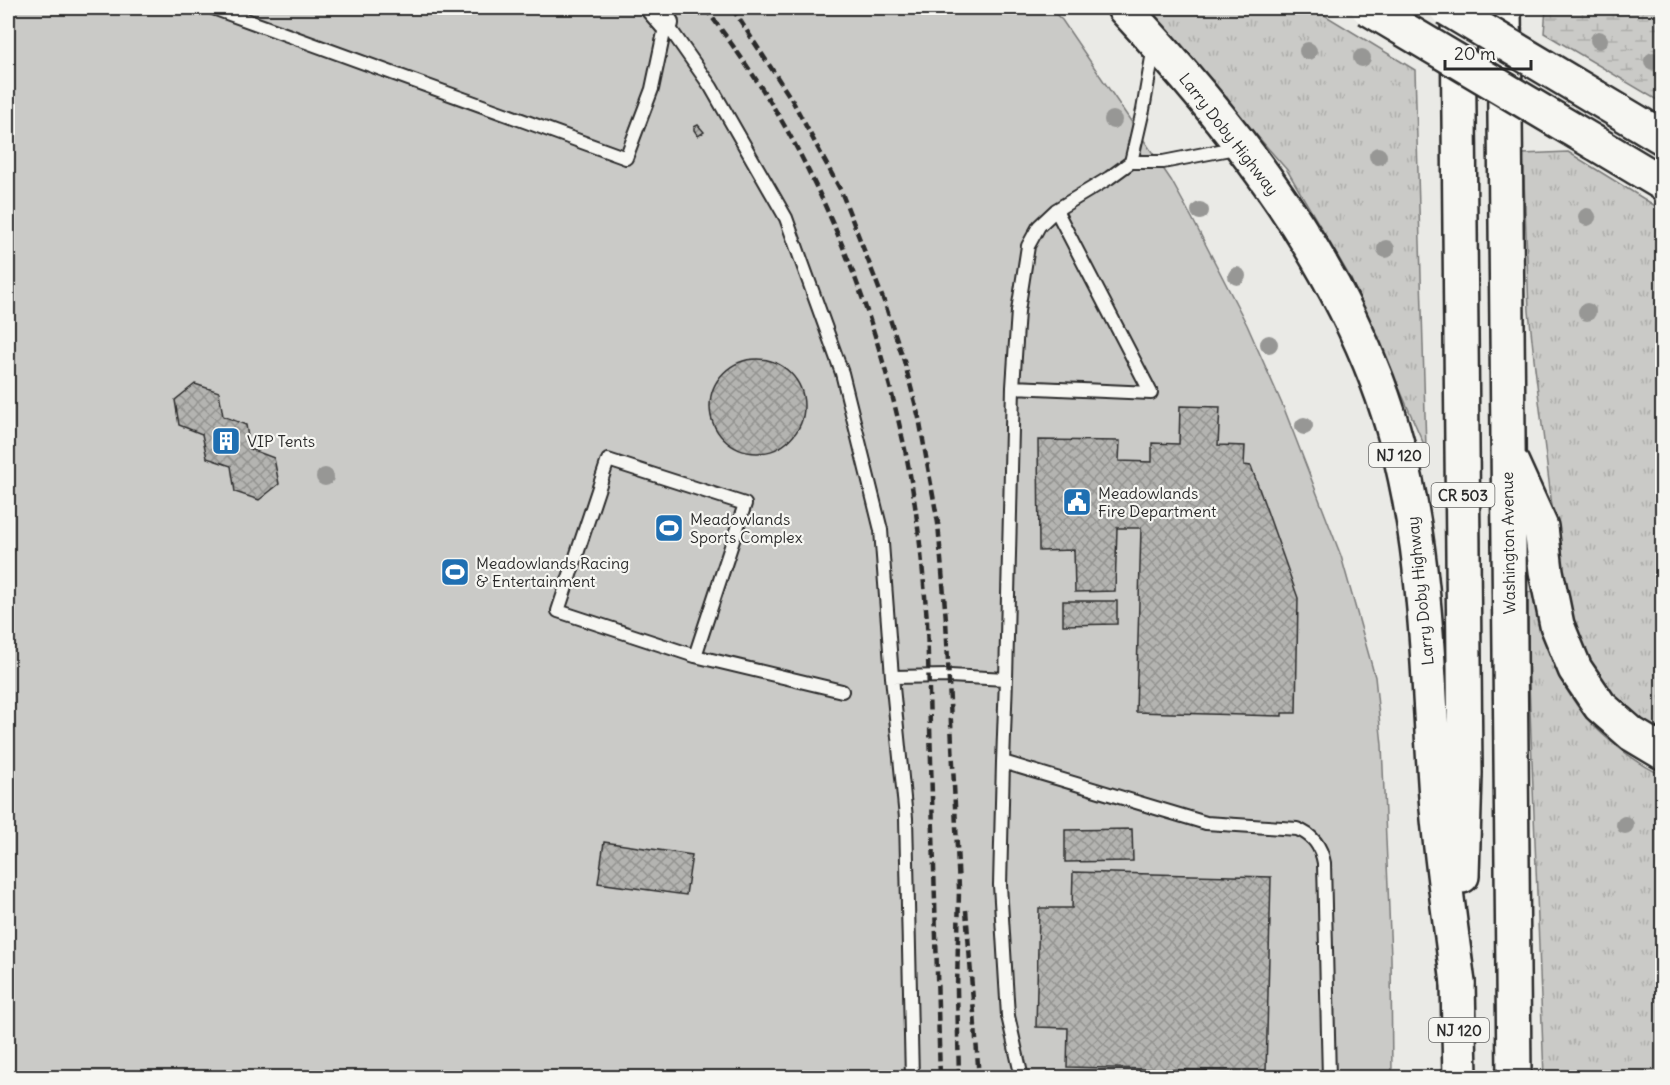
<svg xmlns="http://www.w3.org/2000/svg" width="1670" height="1085" viewBox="0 0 1670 1085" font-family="Delius,sans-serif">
<defs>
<pattern id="grass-tufts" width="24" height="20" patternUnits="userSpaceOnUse" patternTransform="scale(1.5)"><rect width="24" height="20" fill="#cacac7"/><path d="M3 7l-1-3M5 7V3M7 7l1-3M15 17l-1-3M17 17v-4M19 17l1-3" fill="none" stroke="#aeaeab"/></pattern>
<pattern id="wetland-marsh" width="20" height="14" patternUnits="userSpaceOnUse" patternTransform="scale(1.5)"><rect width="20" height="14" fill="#cacac7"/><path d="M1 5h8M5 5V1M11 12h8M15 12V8" fill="none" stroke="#aeaeab"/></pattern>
<pattern id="building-cross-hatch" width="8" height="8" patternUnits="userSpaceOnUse" patternTransform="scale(1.5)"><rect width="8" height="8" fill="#b4b4b1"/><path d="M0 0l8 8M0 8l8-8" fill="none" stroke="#939390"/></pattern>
</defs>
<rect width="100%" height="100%" fill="#eaeae6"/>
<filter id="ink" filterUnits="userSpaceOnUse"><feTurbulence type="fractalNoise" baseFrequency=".0167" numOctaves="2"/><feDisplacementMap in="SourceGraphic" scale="12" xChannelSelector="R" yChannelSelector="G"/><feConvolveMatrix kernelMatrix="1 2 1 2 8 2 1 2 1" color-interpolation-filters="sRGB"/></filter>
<g filter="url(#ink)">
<path fill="url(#grass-tufts)" stroke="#7a7a79" stroke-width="1.5" d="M1146 8H1313L1415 70 1426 449 1350 277 1287 170Z
M1568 152 1662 210V733L1641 720 1618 701 1593 670 1571 626 1561 579 1535 368 1529 311 1523 154Z
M1528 592 1536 593C1541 615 1544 640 1552 661 1560 681 1579 712 1595 727 1611 743 1641 766 1662 775V1077H1544L1528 657Z"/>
<path fill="url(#wetland-marsh)" stroke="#7a7a79" stroke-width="1.5" d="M1546 8H1662V103L1544 33Z"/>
<path fill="#cacac7" stroke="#7a7a79" stroke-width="1.5" d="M8 8H1049L1062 20 1171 180 1192 218 1247 325 1285 411 1341 556 1375 677 1382 745 1391 957 1392 1077H8Z"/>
<path fill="url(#building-cross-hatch)" stroke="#2b2b2b" stroke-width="1.5" d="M698 125 704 132 698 136 694 130V127Z
M710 406a47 47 0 1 1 94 0a47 47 0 1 1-94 0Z
M195 384 219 392 223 416 246 425 250 449 274 458 279 484 259 500 235 492 231 466 207 458 202 434 179 425 175 400Z
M1180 406 1220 407 1218 445 1245 446 1244 465 1251 466 1298 598 1296 713H1282V716L1136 712 1141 528H1117L1115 591 1075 592 1074 550 1039 551 1038 440 1120 441 1119 461 1152 462V443L1179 444Z
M1063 601H1117V624L1063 625Z
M1132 829 1133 861 1065 862V830Z
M604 842 692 855 686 895 598 883Z
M1073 872 1271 877 1266 1072 1067 1067 1068 1028 1036 1027 1039 908H1072Z"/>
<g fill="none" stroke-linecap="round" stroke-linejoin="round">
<g stroke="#2b2b2b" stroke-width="16">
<path id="lane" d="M213 8 626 158 652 89 666 23
M666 23 711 87 786 218 842 373 881 530 892 677 906 818 912 1078
M1131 162 1143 110 1154 46
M1013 387 1151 393 1056 210
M695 656 558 611 608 460 745 504 695 656 842 691
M892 677 949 676 1006 679 1013 387 1018 311 1028 246 1039 226 1056 210 1109 178 1131 162H1163L1240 147
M1003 762 1006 679
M1022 1078 1008 1016 1000 885 1003 762 1206 823 1297 829C1313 835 1321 846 1324 863L1329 1078"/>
</g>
<g stroke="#2b2b2b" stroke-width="28">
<path id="street" d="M653 8 666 23"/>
</g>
<g stroke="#2b2b2b" stroke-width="38">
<path id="primary" d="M1124 8C1226 118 1323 239 1377 381 1428 514 1426 657 1436 797 1441 859 1450 921 1458 983
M1458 8 1465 773 1462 876
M1504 8 1514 1078
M1595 97 1662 137
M1595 143 1662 183
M1512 463 1541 527 1546 571 1557 625 1575 669 1600 706 1632 734 1662 752"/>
</g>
<g stroke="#2b2b2b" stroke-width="38">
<path id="highway" d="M1458 983 1460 1078"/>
</g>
<use href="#lane" stroke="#f6f6f2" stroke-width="12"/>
<use href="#street" stroke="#f6f6f2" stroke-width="24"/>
<use href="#primary" stroke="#f6f6f2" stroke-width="33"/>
<use href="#highway" stroke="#f6f6f2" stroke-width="33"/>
<path stroke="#2b2b2b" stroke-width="4.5" stroke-dasharray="9 4.5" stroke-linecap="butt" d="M705 8C744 59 781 114 809 172 850 254 881 343 901 432 916 494 922 557 927 621L940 1078
M732 8 792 100 841 191 885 304 904 361 919 418 938 523 946 620 959 888 957 990 959 1078
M966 910 979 1078"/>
<g stroke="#2b2b2b" stroke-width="38" stroke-linecap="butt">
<path id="primary-bridge" d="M1368 8 1595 143
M1446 8 1595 97"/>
</g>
<use href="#primary-bridge" stroke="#f6f6f2" stroke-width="33"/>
</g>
<g fill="#979795">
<circle cx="1599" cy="40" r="9"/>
<circle cx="1308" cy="51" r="9"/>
<circle cx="1362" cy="58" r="9"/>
<circle cx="1653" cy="61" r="9"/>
<circle cx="1113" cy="120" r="9"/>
<circle cx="1378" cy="156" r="9"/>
<circle cx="1200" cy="211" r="9"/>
<circle cx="1587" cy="217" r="9"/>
<circle cx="1386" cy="249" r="9"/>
<circle cx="1237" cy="276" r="9"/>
<circle cx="1587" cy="312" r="9"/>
<circle cx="1269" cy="344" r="9"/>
<circle cx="1304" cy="426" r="9"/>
<circle cx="325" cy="477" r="9"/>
<circle cx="1625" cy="825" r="9"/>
</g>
</g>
<defs>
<g id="building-square" transform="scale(1.5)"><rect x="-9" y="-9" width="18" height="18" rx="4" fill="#1f6fb2" stroke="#f6f6f2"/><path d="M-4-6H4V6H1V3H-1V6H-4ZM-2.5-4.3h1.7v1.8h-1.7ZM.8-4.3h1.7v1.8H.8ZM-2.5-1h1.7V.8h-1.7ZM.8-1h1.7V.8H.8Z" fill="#fff"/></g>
<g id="civic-square" transform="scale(1.5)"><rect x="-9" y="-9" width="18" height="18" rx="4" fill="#1f6fb2" stroke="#f6f6f2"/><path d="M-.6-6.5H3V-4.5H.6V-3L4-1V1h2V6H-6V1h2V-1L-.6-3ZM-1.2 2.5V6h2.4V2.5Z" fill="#fff"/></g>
<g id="stadium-square" transform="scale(1.5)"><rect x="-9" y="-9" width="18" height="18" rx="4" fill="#1f6fb2" stroke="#f6f6f2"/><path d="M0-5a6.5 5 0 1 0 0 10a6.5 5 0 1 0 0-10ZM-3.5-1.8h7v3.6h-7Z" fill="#fff"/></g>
</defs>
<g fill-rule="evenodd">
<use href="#building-square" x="226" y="441"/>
<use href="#civic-square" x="1077" y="502"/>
<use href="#stadium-square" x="669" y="528"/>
<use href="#stadium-square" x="455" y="572"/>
</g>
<g text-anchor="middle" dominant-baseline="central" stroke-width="4.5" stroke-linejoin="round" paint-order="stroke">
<g fill="#f6f6f2" stroke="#686867" stroke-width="1.5">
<rect x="1369" y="443" width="60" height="24" rx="4.5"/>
<rect x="1431.5" y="483" width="63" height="24" rx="4.5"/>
<rect x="1429" y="1018" width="60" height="24" rx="4.5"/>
</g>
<g font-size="15" font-weight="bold" fill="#2b2b2b">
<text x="1399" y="455">NJ 120</text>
<text x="1463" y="495">CR 503</text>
<text x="1459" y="1030">NJ 120</text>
</g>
<g font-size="16" fill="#2b2b2b" stroke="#f6f6f2">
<text transform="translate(1229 134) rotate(52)">Larry Doby Highway</text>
<text transform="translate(1508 543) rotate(-91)">Washington Avenue</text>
<text transform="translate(1420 591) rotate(-96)">Larry Doby Highway</text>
</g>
<g font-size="16" fill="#2b2b2b" stroke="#f6f6f2" text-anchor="start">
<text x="247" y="441">VIP Tents</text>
<text x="1098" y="493">Meadowlands<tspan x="1098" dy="18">Fire Department</tspan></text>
<text x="690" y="519">Meadowlands<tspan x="690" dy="18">Sports Complex</tspan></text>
<text x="476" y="563">Meadowlands Racing<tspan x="476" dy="18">&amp; Entertainment</tspan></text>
</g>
</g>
<rect width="1670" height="1085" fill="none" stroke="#f6f6f2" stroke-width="30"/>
<rect x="15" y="15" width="1640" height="1055" fill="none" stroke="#2b2b2b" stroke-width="2" filter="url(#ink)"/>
<path d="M1445 60v9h86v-9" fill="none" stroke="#2b2b2b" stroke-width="3"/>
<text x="1454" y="60" font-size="18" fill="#2b2b2b" stroke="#f6f6f2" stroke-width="4.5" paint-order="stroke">20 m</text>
</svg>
